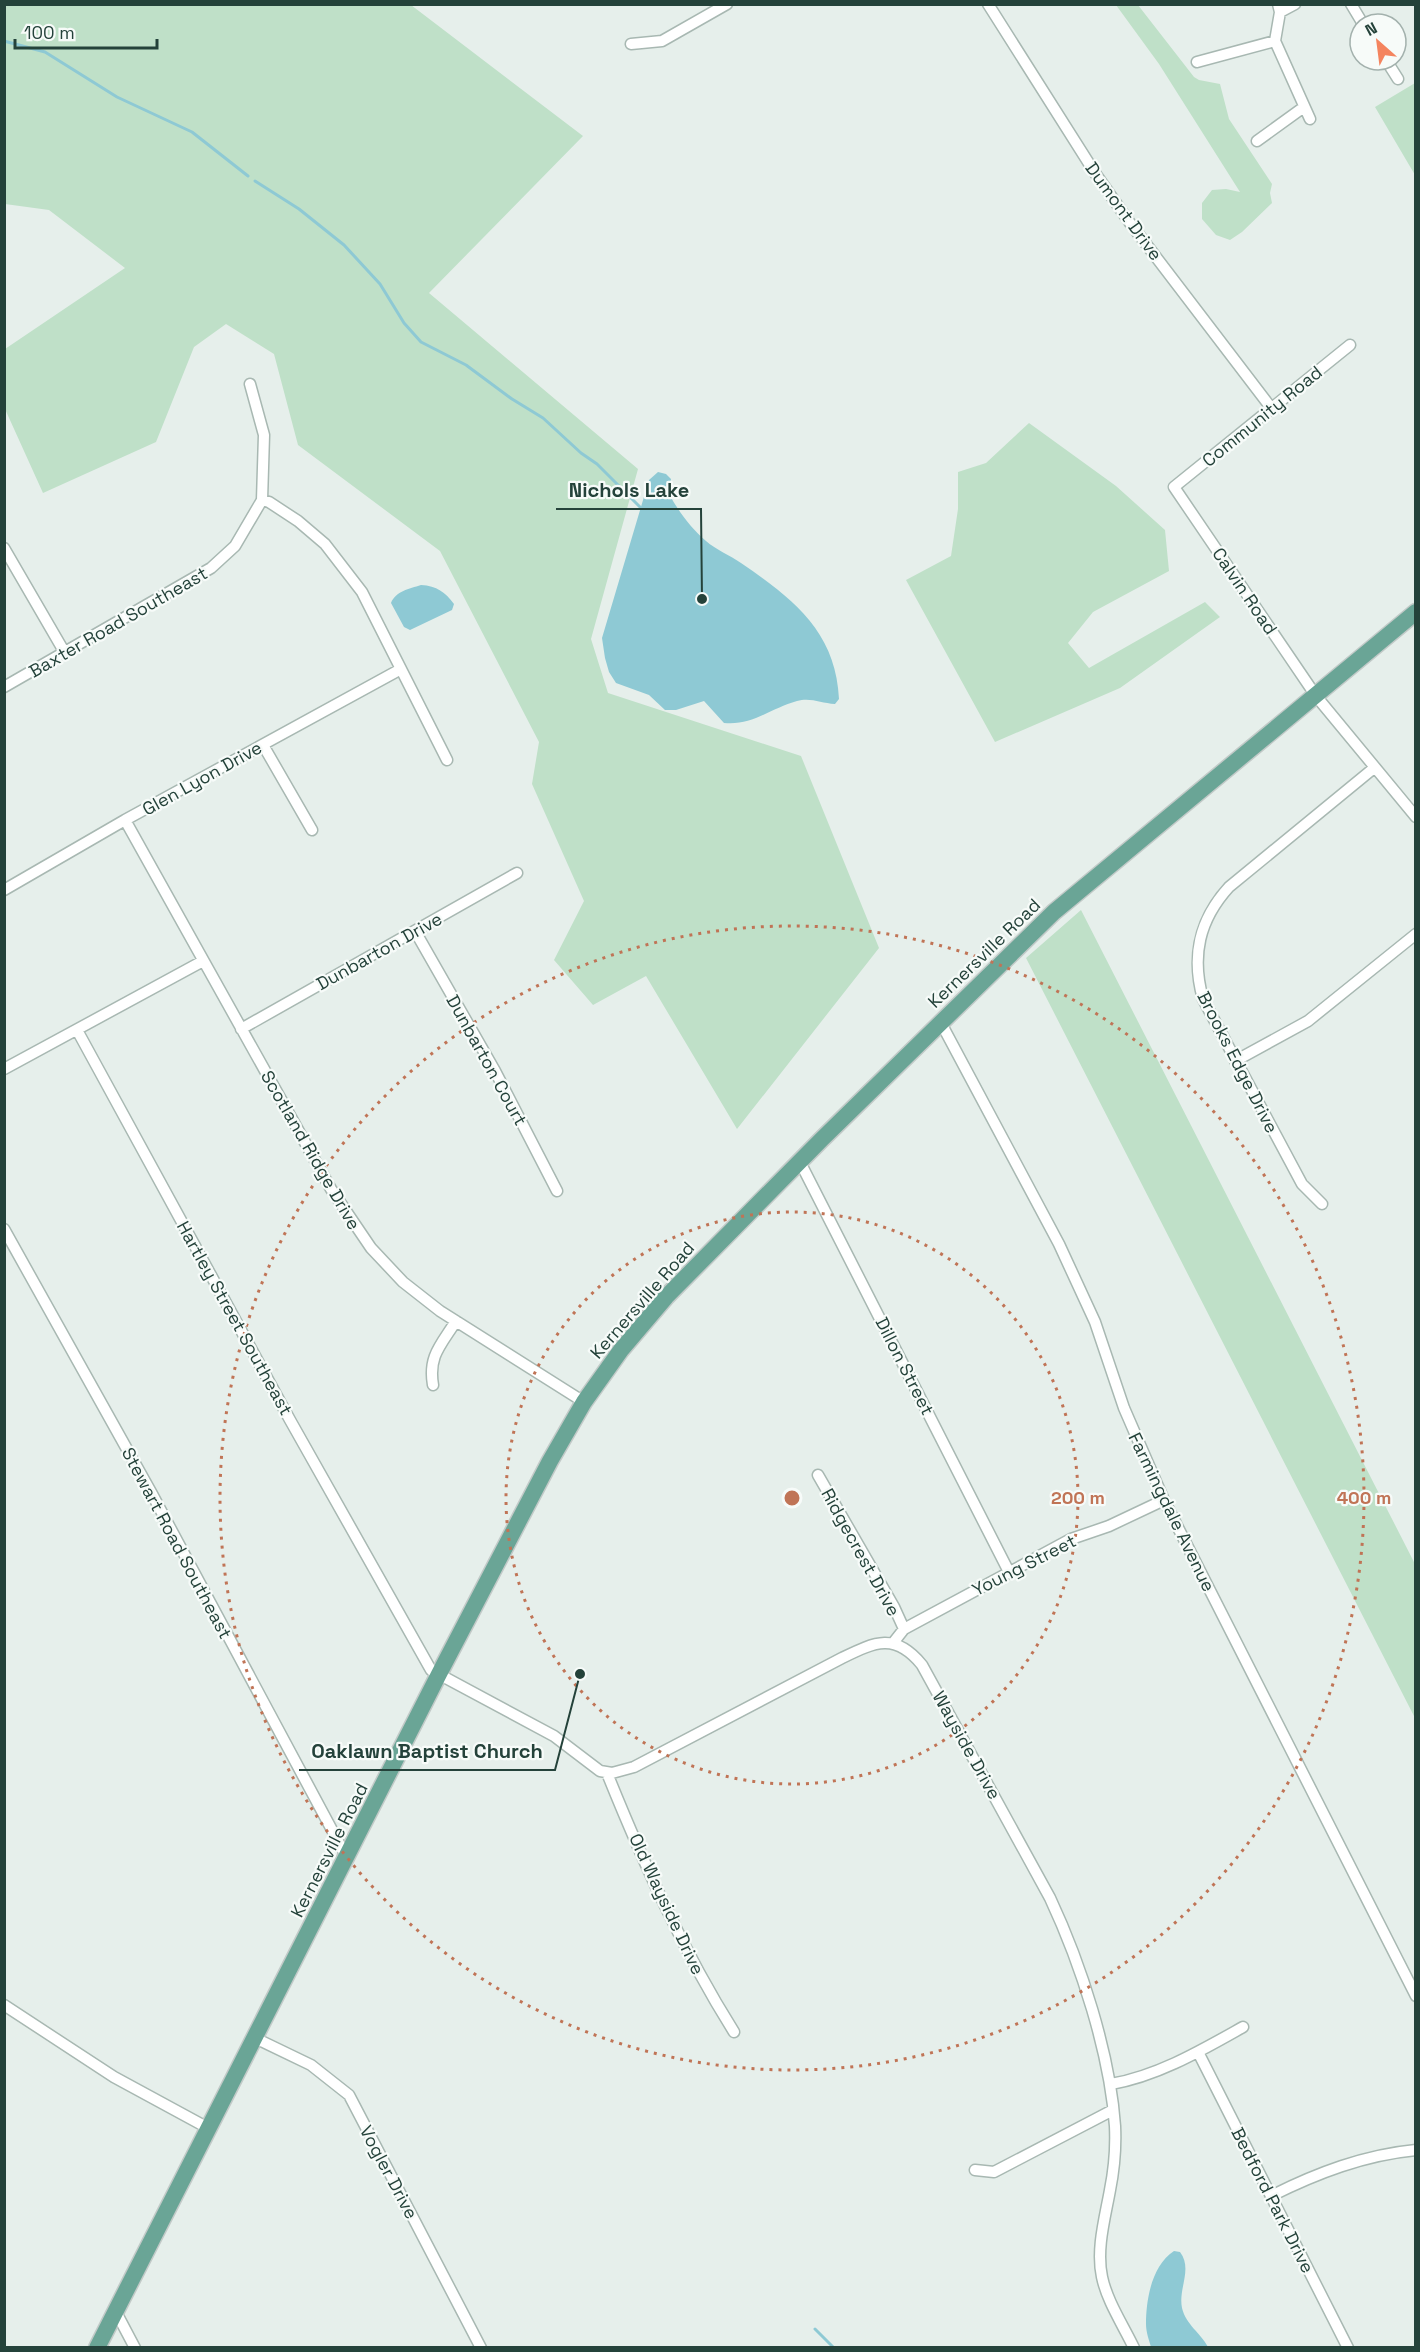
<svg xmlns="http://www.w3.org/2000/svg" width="1420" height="2352" viewBox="0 0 1420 2352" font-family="'Space Grotesk',sans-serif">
<rect width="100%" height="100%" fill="#e6efeb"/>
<path fill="#bfe0c8" d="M5 4 411 5 583 136 429 293 638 469 591 639 608 693 801 756 879 948 737 1129 646 976 593 1005 554 960 584 901 532 784 539 742 440 551 298 445 274 354 226 324 194 347 156 442 43 493 5 409V349L125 268 49 210 5 204Z
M1116 5H1138L1194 77 1199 80 1220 84 1229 119 1272 184 1270 193 1272 203 1242 232 1230 240 1216 235 1202 219V203L1212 190 1226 189 1240 192 1159 64Z
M1415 83V175L1375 107Z
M1029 423 1116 486 1165 530 1169 571 1093 612 1068 643 1089 668 1205 602 1220 617 1120 688 995 742 906 580 951 556 958 509V472L986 463Z
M1081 910 1415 1564V1718L1026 958Z"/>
<path fill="#8ec9d4" d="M658 472 666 474 671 479 669 494C679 512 690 527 706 541 716 550 730 555 741 563 792 598 836 631 839 699L835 704C821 703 810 697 797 701 771 708 752 726 724 723L704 701 676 710H665L649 695 616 683 609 672 605 658 602 638 649 480Z
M421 585C437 586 445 592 454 604L452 610 410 630 404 627 391 603C396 591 409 589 421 585Z
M1174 2251 1180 2252C1193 2269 1178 2288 1182 2308 1186 2325 1201 2333 1208 2347H1151C1149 2340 1146 2332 1146 2324 1146 2299 1152 2265 1174 2251Z"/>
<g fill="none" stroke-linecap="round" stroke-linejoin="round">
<path stroke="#8ec9d4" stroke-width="3" d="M4 41 45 52 117 97 192 132 248 176
M255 181 299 209 344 245 380 284 404 323 421 342 466 365 512 399 543 418 581 453 597 464 641 508
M815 2329 834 2348"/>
<g stroke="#a8b8b2" stroke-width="13">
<path id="street" d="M988 4 1095 173 1130 223 1272 409
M1278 4 1280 12 1275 41 1310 119
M1351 4 1363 24
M1280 12 1295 4
M631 44 662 41 727 4
M1386 60 1398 79
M1197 62 1275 41
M1257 141 1304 107
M1350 345 1174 487 1316 696 1416 817
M262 500 269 502 298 521 325 544 362 592 447 760
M4 548 65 653
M4 687 211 568 235 546 262 500 264 435 250 384
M263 745 312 830
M125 820 331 1189 371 1248 403 1282 440 1311 584 1402
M4 890 125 820 401 669
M415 931 495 1071 557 1191
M941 1023 1059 1244 1095 1322 1124 1408 1164 1500 1416 1996
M241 1029 517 873
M77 1030 290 1420 431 1670 554 1736 600 1771 612 1773 634 1767 842 1658C875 1642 895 1632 922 1665L1050 1898C1081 1964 1110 2054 1115 2126 1116 2147 1114 2170 1110 2190 1105 2218 1096 2249 1102 2277 1107 2301 1123 2325 1134 2348
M1235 1061 1308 1021 1416 934
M4 1069 203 961
M800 1162 1009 1572
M1322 1204 1302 1184 1203 999C1191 956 1199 920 1229 887L1374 768
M4 1229 152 1494 347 1858
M433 1385C428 1356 441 1345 456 1321
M818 1475 894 1607 904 1629
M893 1643 904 1629 1071 1539 1109 1526 1164 1500
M607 1773C643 1862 683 1951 734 2032
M4 2005 114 2077 208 2128
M255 2038 311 2065 349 2095 481 2348
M1198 2052 1348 2348
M1111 2084C1158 2076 1202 2050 1243 2027
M975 2170 994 2172 1113 2110
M1271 2196C1317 2173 1364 2155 1416 2150
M116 2312 135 2348"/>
</g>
<g stroke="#c2cac8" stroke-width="19">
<path id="primary" d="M97 2348 439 1674 550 1461 584 1402 621 1350 666 1297 822 1139 1054 912 1416 612"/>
</g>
<use href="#street" stroke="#fff" stroke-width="10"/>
<use href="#primary" stroke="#6aa596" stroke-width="16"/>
</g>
<g fill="none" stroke="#c07456" stroke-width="3" stroke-dasharray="3 6">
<circle cx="792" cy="1498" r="286"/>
<circle cx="792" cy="1498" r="572"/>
</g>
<g text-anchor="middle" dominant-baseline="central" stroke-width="4.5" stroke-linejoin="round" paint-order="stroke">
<g font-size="18" fill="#24423a" stroke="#f7fbf9">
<text transform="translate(1124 211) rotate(54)">Dumont Drive</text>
<text transform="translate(1262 416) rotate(-39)">Community Road</text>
<text transform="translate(1245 591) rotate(56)">Calvin Road</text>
<text transform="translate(118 622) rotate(-30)">Baxter Road Southeast</text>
<text transform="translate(202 778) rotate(-29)">Glen Lyon Drive</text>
<text transform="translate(379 951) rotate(-29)">Dunbarton Drive</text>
<text transform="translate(984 953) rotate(-44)">Kernersville Road</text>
<text transform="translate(487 1060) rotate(61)">Dunbarton Court</text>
<text transform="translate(1238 1062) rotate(63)">Brooks Edge Drive</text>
<text transform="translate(311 1150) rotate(60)">Scotland Ridge Drive</text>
<text transform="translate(642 1300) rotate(-49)">Kernersville Road</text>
<text transform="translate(235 1318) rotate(61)">Hartley Street Southeast</text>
<text transform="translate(905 1366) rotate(63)">Dillon Street</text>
<text transform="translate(1172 1512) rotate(64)">Farmingdale Avenue</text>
<text transform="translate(177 1543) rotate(62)">Stewart Road Southeast</text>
<text transform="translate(861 1552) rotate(61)">Ridgecrest Drive</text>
<text transform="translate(1024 1565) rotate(-27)">Young Street</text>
<text transform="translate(967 1745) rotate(61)">Wayside Drive</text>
<text transform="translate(329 1850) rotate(-63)">Kernersville Road</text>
<text transform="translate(667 1904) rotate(65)">Old Wayside Drive</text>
<text transform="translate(389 2172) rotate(62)">Vogler Drive</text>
<text transform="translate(1273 2200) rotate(63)">Bedford Park Drive</text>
</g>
</g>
<circle cx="792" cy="1498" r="9" fill="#c07456" stroke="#f7fbf9" stroke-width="3"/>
<g font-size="18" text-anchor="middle" font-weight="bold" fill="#c07456" stroke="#f7fbf9" stroke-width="4.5" stroke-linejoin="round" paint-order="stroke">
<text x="1078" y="1504">200 m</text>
<text x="1364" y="1504">400 m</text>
</g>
<path fill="none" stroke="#24423a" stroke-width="2" d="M702 599L701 509H556M580 1674L555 1770H299"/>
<g fill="#24423a" stroke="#f7fbf9" stroke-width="2">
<circle cx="702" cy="599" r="6"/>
<circle cx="580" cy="1674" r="6"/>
</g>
<g font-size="20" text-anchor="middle" font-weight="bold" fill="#24423a" stroke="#f7fbf9" stroke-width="4.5" stroke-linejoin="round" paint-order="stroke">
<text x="629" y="497">Nichols Lake</text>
<text x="427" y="1758">Oaklawn Baptist Church</text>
</g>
<rect width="1420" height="2352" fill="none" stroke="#24423a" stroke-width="12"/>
<g transform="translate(1378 42) rotate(332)"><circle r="28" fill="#f7fbf9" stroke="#a3b1ad" stroke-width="1.5"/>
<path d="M0-4.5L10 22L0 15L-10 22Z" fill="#f4845f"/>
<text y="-9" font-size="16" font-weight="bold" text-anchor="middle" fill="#24423a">N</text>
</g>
<path d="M15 39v9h142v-9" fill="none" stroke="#24423a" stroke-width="3"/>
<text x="24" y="39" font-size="18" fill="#24423a" stroke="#f7fbf9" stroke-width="4.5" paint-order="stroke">100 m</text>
</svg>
